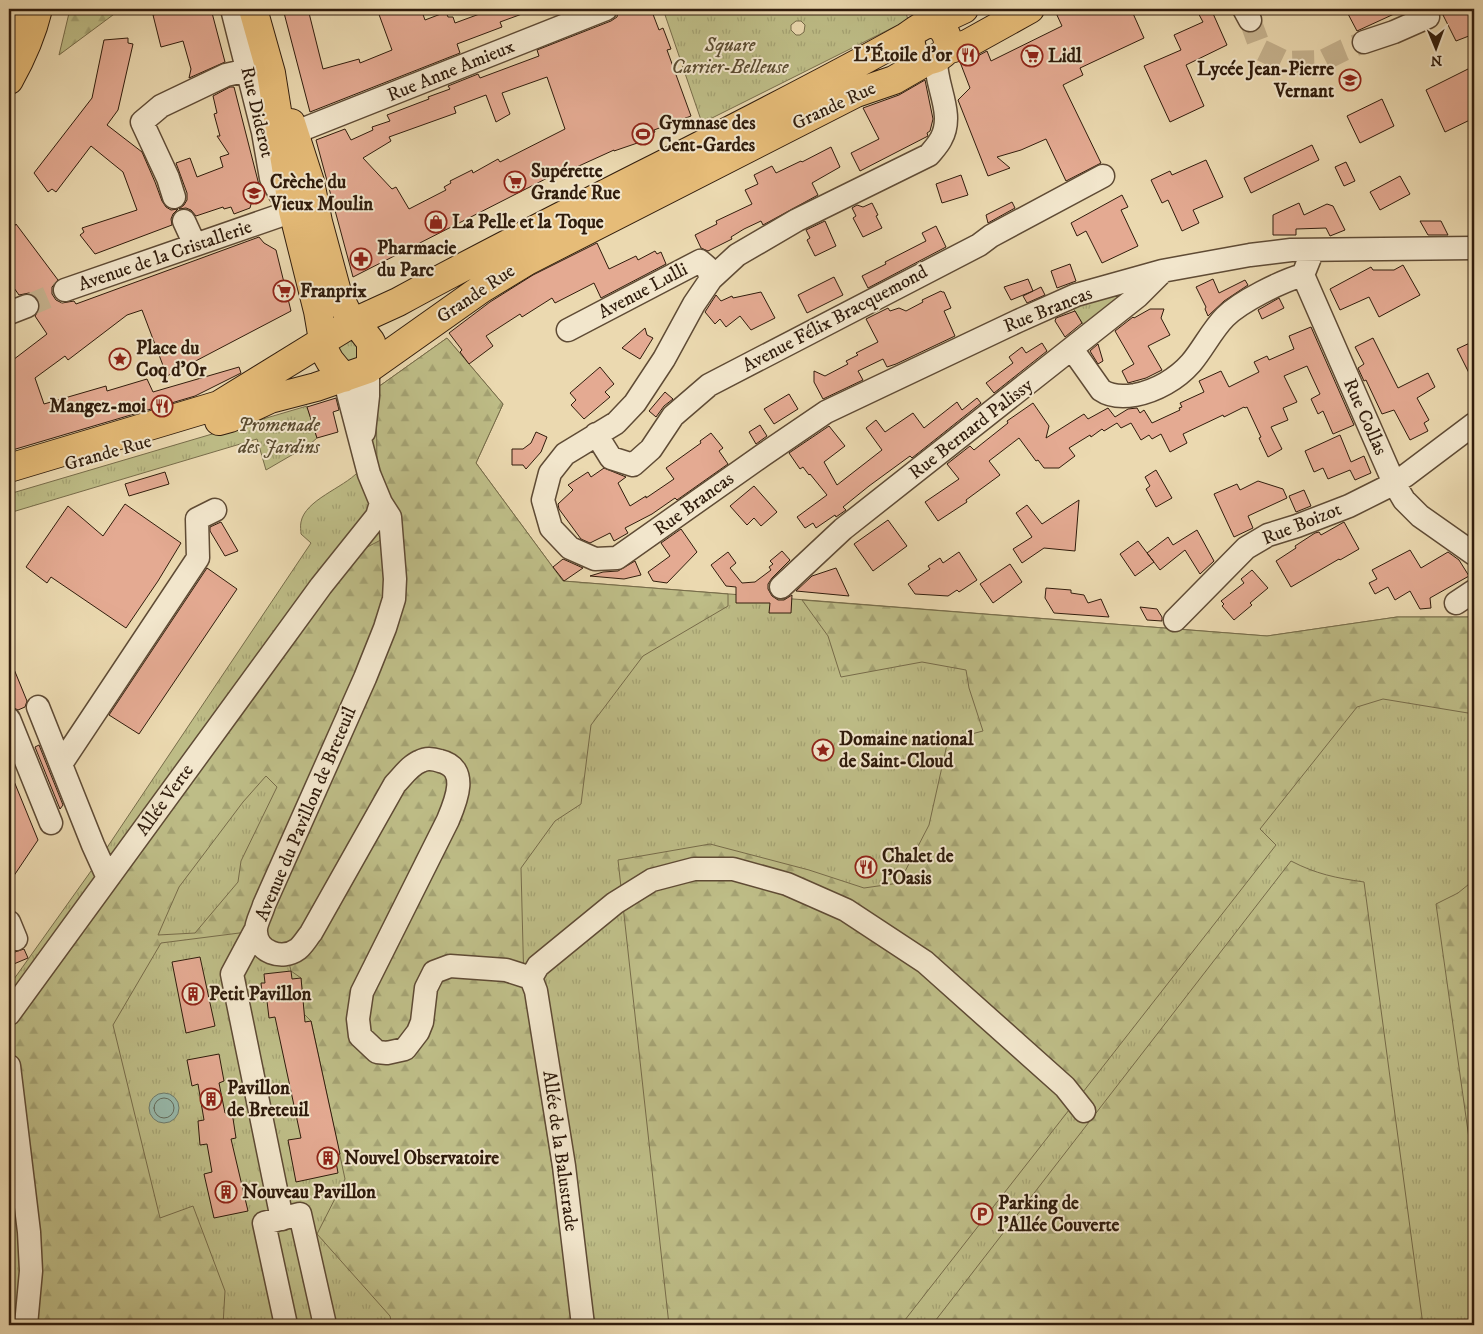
<svg xmlns="http://www.w3.org/2000/svg" width="1483" height="1334" viewBox="0 0 1483 1334" font-family="'IM FELL DW Pica',serif">
<defs>
<pattern id="grass-tufts" width="24" height="20" patternUnits="userSpaceOnUse" patternTransform="scale(1.25)"><rect width="24" height="20" fill="#bebd87"/><path d="M3 7l-1-3M5 7V3M7 7l1-3M15 17l-1-3M17 17v-4M19 17l1-3" fill="none" stroke="#a4a273"/></pattern>
<pattern id="forest-firs" width="22" height="20" patternUnits="userSpaceOnUse" patternTransform="scale(1.25)"><rect width="22" height="20" fill="#bebd87"/><path d="M5 1l3.5 6h-7zM16 11l3.5 6h-7z" fill="#a4a273"/></pattern>
</defs>
<rect width="100%" height="100%" fill="#ebd9b0"/>
<filter id="stains"><feTurbulence type="fractalNoise" baseFrequency=".004" numOctaves="4"/><feColorMatrix values="0 0 0 0 .2 0 0 0 0 .09 0 0 0 0 .02 0 0 0 .5 -.17"/></filter>
<radialGradient id="worn" r=".72"><stop offset=".6" stop-color="#630" stop-opacity="0"/><stop offset="1" stop-color="#630" stop-opacity=".3"/></radialGradient>
<path fill="url(#grass-tufts)" stroke="#776c4a" fill-rule="evenodd" d="M663 9H905L908 20 702 123ZM796 21H801L805 25 804 32 800 35H796L791 30V25Z
M1139 284 1086 329 1071 305Z
M447 338 503 404 476 463 563 581 1267 636 1397 617H1474V1325H9V986L96 864 311 543 301 534C301 531 300 526 301 522 305 500 343 488 358 472L337 398 381 385Z
M349 340 356 343 360 358 351 364 337 350 338 347Z
M307 406 317 438 309 445 266 470 257 439 9 513V494Z"/>
<path fill="url(#forest-firs)" stroke="#776c4a" fill-rule="evenodd" d="M70 9H121L59 55Z
M447 338 503 404 476 463 563 581 728 594V606L643 656 591 725 581 804 555 821 521 868 524 987 577 1325H392L390 1316 317 1234 345 1179 311 1021 304 1014 301 978 291 971 287 954 255 931 161 943 113 1025 160 1218 193 1206 225 1291 223 1325H28L9 1082V1021L354 554 396 532 377 466 376 387 381 385ZM266 776 277 787 241 861 238 882 195 933 158 935 179 887 243 802Z
M802 600 1267 636 1397 617H1474V714L1383 699 1357 707 1260 829 1276 845 901 1325H669L618 860 710 844 809 870 864 888 899 883 929 825 948 740 983 731 969 688 966 670 922 662 841 677 828 636Z
M1291 861C1316 874 1336 878 1364 882L1423 1325H932Z
M1474 880V1174L1436 904 1458 893Z"/>
<path fill="#98baac" stroke="#6e7b6c" d="M149 1108a15 15 0 1 1 30 0a15 15 0 1 1-30 0Z"/>
<g fill="none" stroke-linecap="round" stroke-linejoin="round">
<path stroke="#646b5c" stroke-width="1" d="M154 1108a10 10 0 1 1 20 0a10 10 0 1 1-20 0Z"/>
</g>
<path fill="#e4aa92" stroke="#301c0c" fill-rule="evenodd" d="M177 9H211L225 62 189 78 191 69 183 41 161 47 153 15Z
M283 9H308L323 69 359 59 360 63 392 50 377 9H421L425 20 446 12 448 17H453L455 23 493 9H532L533 10 500 22 502 27 457 44 460 53 310 112Z
M619 9H651L659 30 663 28 671 49 667 50 691 116 654 130 655 132 653 133 652 138 614 151V150L570 170 569 167 353 277 316 140 345 129 351 140 373 130 372 127 390 121 387 115 429 99 428 97 450 89 448 86 478 74 480 78 539 56 537 50 611 21 617 17ZM547 77 565 129 500 162 498 159 473 173 472 170 450 181 451 183 444 187 446 190 409 209 396 187 392 189 363 158 391 141 389 137 456 113 454 107 486 95 496 122 510 114 502 93Z
M1065 9H1131L1144 38 1080 68 1083 75 1063 85 1101 163 1066 181 1046 139 1021 150 997 157 1010 168 988 176 958 100 970 88 960 62 974 58 987 51 991 61 1062 26 1056 13Z
M1196 9H1211L1227 45 1186 65 1204 106 1170 122 1144 66 1181 50 1174 35 1203 22Z
M1355 9H1405L1357 31 1347 12Z
M1440 9H1474V34L1456 41Z
M128 38V43L133 44 118 110 107 125 142 152 155 182 162 201 166 207 171 210 178 209 173 214 171 219 172 225 95 254 80 235 84 232 82 228 137 210 123 172 91 146 56 192 52 189 48 192 34 173 92 98 104 40Z
M1474 66V118L1445 132 1426 90Z
M925 80 933 119 930 131 927 133 928 136 860 171 851 153 879 139 863 108 899 95Z
M230 87H234L259 185 254 193 250 208 234 214 231 207 224 209 223 207 196 216 191 210 186 208 179 209 184 205 187 200V193L176 163 190 158 197 177 223 167 220 157 229 154 217 136H220L214 114 217 113 213 96Z
M1382 99 1394 126 1360 143 1347 116Z
M1312 145 1319 160 1251 193 1244 178Z
M831 147 840 167 812 183 818 195 763 225 761 221 744 229 731 237 732 239 708 251 701 248 695 235 717 224 716 221 752 204 745 190 758 184 754 175 772 166 776 173 801 161 802 162Z
M1206 160 1223 197 1193 210 1199 223 1182 231 1168 200 1162 203 1151 180 1170 171 1172 175Z
M1346 162 1355 181 1344 186 1335 167Z
M961 175 968 195 942 203 936 184Z
M1400 176 1410 194 1380 210 1370 192Z
M1122 195 1128 207 1121 210 1138 246 1102 263 1086 231 1077 236 1071 223Z
M1012 202 1015 208 988 223 986 215Z
M872 203 878 215 876 216 882 228 863 237 853 218 856 216 852 208 857 205 863 207Z
M1299 203 1304 215 1327 204 1333 206 1345 230 1330 236 1326 228 1296 229V235H1273V215Z
M825 221 836 246 815 256 807 240 810 238 806 230Z
M1420 221H1441L1448 235H1428Z
M16 224 58 280 52 287V294L56 300 62 303 74 301 76 304 259 237 264 243 276 250 291 311 167 376 142 310 127 315 68 360 65 356 35 378 44 404 106 386 107 391 147 379 153 392 239 367 241 373 195 396 9 451V363L47 334 35 316 40 308 39 301 36 296 29 293 19 295 9 281V234Z
M936 226 946 247 868 288 862 276 886 264 885 262 926 241 922 233Z
M597 243 609 269 636 256 638 260 655 251 657 254 661 252 666 264 601 298 594 283 555 303 552 298 522 317 520 314 486 336 493 346 469 364 460 352 462 350 449 333 490 302 533 275Z
M1070 264 1076 281 1057 288 1051 271Z
M1403 265 1420 295 1379 317 1369 297 1340 310 1330 289 1371 267 1373 270H1394Z
M834 277 843 295 807 313 798 295Z
M1028 279 1033 291 1011 300 1004 287Z
M1213 279 1219 293 1245 280 1248 285 1224 301 1208 316 1205 309 1206 307 1196 287Z
M1041 287 1045 295 1027 303 1023 296Z
M941 291 942 292H944L951 308 944 311 955 336 896 364 887 367 883 359 858 371 863 380 823 399 814 382V371L825 376 848 364 846 361 858 355 856 353 878 342 866 319 888 308 890 311 899 308 906 311 923 302 922 300Z
M761 292 775 318 751 330 740 316 726 327 720 319 715 324 705 312 716 295 721 301 732 296 733 298Z
M1279 298 1284 308 1262 319 1258 310Z
M1150 309H1164L1161 318 1170 335 1148 346 1162 370 1146 378 1128 383 1122 371 1134 364 1115 331 1133 317 1134 318Z
M1075 311 1082 323 1065 337 1055 321 1056 318Z
M1311 327 1354 425 1333 434 1323 411 1318 414 1311 399 1320 394 1307 366 1284 376 1297 402 1283 408 1288 420 1271 427 1282 449 1268 457 1259 438 1261 437 1247 407 1245 408 1244 407 1224 417 1223 415 1183 434 1187 443 1170 452 1161 434 1152 439 1149 435 1141 440 1131 423 1121 428 1117 423 1104 431 1102 429 1091 437 1090 435 1069 448 1075 456 1059 468H1044L1038 460 1036 461 1019 438 989 461 1000 475 966 500 967 502 938 521 925 502 959 479 947 464 970 446 974 450 1008 423 1007 421 1033 403 1049 426 1046 438 1084 414 1088 419 1108 408 1115 417 1128 409 1137 408 1140 413 1144 410 1152 423 1180 410 1179 408 1182 407 1180 403 1204 392 1199 381 1221 371 1229 387 1259 372 1254 362 1267 356 1269 360 1294 349 1289 336Z
M645 328 647 335 653 338 640 359 622 348Z
M1373 338 1398 388 1428 373 1435 387 1417 398 1429 420 1424 423 1428 431 1410 440 1394 410 1382 414 1366 380 1364 381 1358 368 1364 364 1355 347Z
M1474 341V383L1457 349Z
M1042 343 1047 351 994 393 986 383 1013 363 1009 357 1022 347 1026 353Z
M1098 344 1103 361 1098 364 1090 351Z
M600 367 614 384 605 392 610 397 584 419 571 405 576 400 570 393Z
M665 392 673 399 664 406 656 417 649 411Z
M789 394 798 409 774 424 764 409Z
M336 398 339 410 333 412 338 432 317 438 307 407Z
M977 398 981 403 912 458 910 456 869 486 843 507 846 510 836 517 835 515 816 528 813 523 805 528 797 517 827 495 810 474 809 475 803 467 800 469 789 453 829 426 845 446 824 462 837 485 882 450 866 428 876 420 885 432 913 413 924 428 957 402 962 410Z
M760 425 767 436 756 444 749 432Z
M536 432 547 437 541 452 526 469 523 465H512V449H523L531 443Z
M711 433 723 448 719 451 728 464 677 500 675 498 652 514 625 528 628 533 614 541 610 533 590 543 581 539 559 509 558 504 573 490 568 485 588 472 591 477 604 468 626 477 618 483 630 506 646 496V498L674 479 666 468 701 443 700 441Z
M1340 435 1351 462 1364 456 1371 473 1355 480 1350 470 1328 479 1323 468 1314 472 1305 451Z
M1156 470 1172 498 1156 507 1146 489 1150 486 1145 477Z
M165 472 169 484 129 496 125 484Z
M1258 481 1283 489 1287 498 1248 516 1253 528 1234 537 1214 494 1237 484 1240 490Z
M754 486 777 512 761 526 754 518 747 525 730 506Z
M1304 490 1311 506 1296 512 1289 496Z
M1079 500 1075 551 1044 548 1022 563 1013 549 1032 537 1016 513 1027 505 1042 524Z
M125 504 181 543 158 581 126 628 51 577 47 583 26 567 68 506 103 536Z
M888 520 907 546 873 571 854 544Z
M221 522 238 551 225 556 210 531V527Z
M1344 522 1359 549 1340 560 1339 559 1291 587 1276 561 1296 548 1295 546 1315 533 1319 532 1321 535Z
M681 529 697 552 667 583 653 581 648 572 670 556 661 543Z
M1197 530 1214 561 1200 574 1185 550 1160 570 1147 553 1168 537 1173 545Z
M1138 541 1154 562 1135 576 1120 554Z
M1410 550 1421 568 1448 552 1459 560 1469 576 1430 598 1431 608 1420 609 1410 591 1395 600 1388 587 1375 594 1369 583 1377 579 1372 570Z
M782 551 790 560 772 578 768 584V589L772 596 778 600H784L792 595 791 613H769L770 603H736V587L726 586 711 565 728 552 736 563 730 568 742 583 755 582 771 570 769 567 773 564 770 561Z
M959 552 977 580 959 592 957 590 948 596 915 594 908 584 930 569 928 566 940 558 943 563Z
M563 559 583 568 564 581 553 567Z
M635 561 641 575 624 579 590 576 603 572 618 571Z
M1010 564 1022 582 993 603 980 584Z
M207 568 237 589 139 734 109 715Z
M836 568 849 596 796 591 812 576Z
M1252 570 1268 588 1250 603 1252 605 1234 620 1222 606 1224 604 1221 601 1244 583 1241 579Z
M1046 588 1071 590V593L1084 595 1088 603 1101 599 1109 617 1054 613 1045 598Z
M1140 607 1157 609 1162 617V621L1147 620Z
M9 657 27 701 25 707 18 710 10 706 9 703Z
M39 745 63 805 60 809 35 747Z
M9 769 38 840 9 883Z
M24 949 28 958 9 966V950L15 952Z
M200 957 215 1026 186 1033 172 962Z
M291 971 292 979 301 978 305 1022 311 1021 340 1154 335 1156 338 1173 296 1182 288 1140 301 1138 275 1017 269 1018 267 1001 263 1002 261 983H265L264 974Z
M219 1054 224 1081 219 1083 225 1113 232 1112 236 1138 231 1139 248 1211 214 1218 204 1174 212 1172 207 1144 200 1145 198 1121 204 1120 198 1084 192 1086 187 1060Z"/>
<g fill="none" stroke-linecap="round" stroke-linejoin="round">
<path stroke="#c6b38f" stroke-width="22" stroke-dasharray="22 11" stroke-linecap="butt" d="M1250 20 1261 50 1286 62 1322 61 1344 50 1364 42
M27 306 65 290"/>
<g stroke="#5f4b35" stroke-width="25">
<path id="minor" d="M232 9 263 132 271 178 280 194 292 210
M1244 9 1250 20
M1364 42 1394 32 1428 17 1425 9
M936 59C935 86 955 114 941 139 938 145 933 150 929 155L797 220 737 255 711 279 694 304 664 359 635 403 616 423 565 454 550 473 543 500 551 528 570 548 595 559 617 558 763 455 826 412 1018 321 1076 295 1162 271 1250 255 1291 250 1474 248
M297 135 306 128 606 9
M174 197 168 178 142 122 161 106 226 75 248 70
M184 221 195 245
M1313 250 1303 275 1394 483 1404 500 1420 516 1474 554
M65 290 293 211
M9 313 27 306
M568 330 700 261 707 267 711 279
M1072 349 1101 390C1111 397 1123 397 1135 395 1156 391 1177 379 1191 363 1203 349 1212 330 1225 317 1241 301 1282 281 1303 275
M344 378 369 474 381 503 390 517 395 579 394 599 385 628 365 678 264 905C262 913 255 924 256 932 257 952 282 961 298 949 303 945 307 938 311 933L395 784C403 776 410 765 421 761 426 758 434 759 440 761 470 768 456 801 448 820L362 992 358 1019 360 1036 377 1052 387 1053 405 1049 418 1032 422 1022 426 988 434 972 450 966 506 970 531 978
M364 432 368 396V369
M596 434 611 458 633 465 651 449 673 416 709 385 979 245 991 236 1103 176
M781 587 843 529 1138 296 1162 272
M1456 603 1474 591
M1175 620 1246 548 1268 535 1297 526 1349 506 1389 486 1405 476 1474 424
M38 707 93 845 108 878
M9 719 51 823
M61 764 198 558 197 519 215 510
M9 922 16 939
M255 931 232 974 282 1219
M531 978 538 966 615 903 652 880 694 869H733L787 884 846 910 925 962 1065 1087 1084 1111
M531 978 536 991 564 1166 583 1325
M9 1014 321 586 377 516 381 503
M9 1066 29 1232 31 1271 26 1325
M286 1325 264 1223 300 1214 325 1325"/>
</g>
<g stroke="#301c0c" stroke-width="30">
<path id="major" d="M253 9 271 73 293 211 318 311 325 352 330 361 344 378
M932 24 964 9
M947 50 967 44 1030 9
M291 123 310 182 318 222 337 292 352 323 361 329 371 342V362L368 369
M219 421 230 418 270 399 316 387 368 369 481 289 527 261 856 93 894 80 927 61
M9 468 219 405 352 323 398 302C566 210 739 130 906 37 912 33 919 27 925 25 941 20 951 36 947 50 929 69 908 61 911 34"/>
</g>
<g stroke="#301c0c" stroke-width="30">
<path id="highway" d="M9 29 16 9
M9 80C22 57 32 34 38 9"/>
</g>
<use href="#minor" stroke="#f2e6cc" stroke-width="22"/>
<use href="#major" stroke="#e6bc78" stroke-width="28"/>
<use href="#highway" stroke="#e6bc78" stroke-width="28"/>
</g>
<defs>
<g id="restaurant-ring" transform="scale(1.125)"><circle r="9.5" fill="#f2e6cc" stroke="#8f2418" stroke-width="1.5"/><path d="M-5-6h1v4h1v-4h1v4h1v-4h1v5L-1.5 .5V6h-2V.5L-5-1ZM5-6V6H3V1.5H1.5Q1.5-4 5-6Z" fill="#8f2418"/></g>
<g id="supermarket-ring" transform="scale(1.125)"><circle r="9.5" fill="#f2e6cc" stroke="#8f2418" stroke-width="1.5"/><path d="M-6-5.5h2.5l.6 2H6L4.5 2H-2.5L-4.4-4H-6ZM-1.5 3.2a1.3 1.3 0 1 0 .1 0ZM3 3.2a1.3 1.3 0 1 0 .1 0Z" fill="#8f2418"/></g>
<g id="school-ring" transform="scale(1.125)"><circle r="9.5" fill="#f2e6cc" stroke="#8f2418" stroke-width="1.5"/><path d="M0-5L7-2L0 1L-7-2ZM-4 1L0 2.5L4 1V4Q0 6-4 4Z" fill="#8f2418"/></g>
<g id="stadium-ring" transform="scale(1.125)"><circle r="9.5" fill="#f2e6cc" stroke="#8f2418" stroke-width="1.5"/><path d="M0-5a6.5 5 0 1 0 0 10a6.5 5 0 1 0 0-10ZM-3.5-1.8h7v3.6h-7Z" fill="#8f2418"/></g>
<g id="shop-ring" transform="scale(1.125)"><circle r="9.5" fill="#f2e6cc" stroke="#8f2418" stroke-width="1.5"/><path d="M-5-2.5h2.3a2.7 3.5 0 0 1 5.4 0H5L5.5 6h-11ZM-1.5-2.5h3a1.5 2.3 0 0 0-3 0Z" fill="#8f2418"/></g>
<g id="pharmacy-ring" transform="scale(1.125)"><circle r="9.5" fill="#f2e6cc" stroke="#8f2418" stroke-width="1.5"/><path d="M-2-6h4v4h4v4h-4v4h-4v-4h-4v-4h4Z" fill="#8f2418"/></g>
<g id="sight-ring" transform="scale(1.125)"><circle r="9.5" fill="#f2e6cc" stroke="#8f2418" stroke-width="1.5"/><path d="M0-6L1.8-2.2L6-1.7L2.9 1.2L3.7 5.4L0 3.3L-3.7 5.4L-2.9 1.2L-6-1.7L-1.8-2.2Z" fill="#8f2418"/></g>
<g id="building-ring" transform="scale(1.125)"><circle r="9.5" fill="#f2e6cc" stroke="#8f2418" stroke-width="1.5"/><path d="M-4-6H4V6H1V3H-1V6H-4ZM-2.5-4.3h1.7v1.8h-1.7ZM.8-4.3h1.7v1.8H.8ZM-2.5-1h1.7V.8h-1.7ZM.8-1h1.7V.8H.8Z" fill="#8f2418"/></g>
<g id="parking-ring" transform="scale(1.125)"><circle r="9.5" fill="#f2e6cc" stroke="#8f2418" stroke-width="1.5"/><path d="M-3.5-5.5H1a3.5 3.5 0 0 1 0 7H-1V5.5H-3.5ZM-1-3.4V-.6H.8a1.4 1.4 0 0 0 0-2.8Z" fill="#8f2418"/></g>
</defs>
<g fill-rule="evenodd">
<use href="#restaurant-ring" x="968" y="55"/>
<use href="#supermarket-ring" x="1032" y="56"/>
<use href="#school-ring" x="1350" y="80"/>
<use href="#stadium-ring" x="643" y="134"/>
<use href="#supermarket-ring" x="515" y="182"/>
<use href="#school-ring" x="254" y="193"/>
<use href="#shop-ring" x="436" y="222"/>
<use href="#pharmacy-ring" x="361" y="259"/>
<use href="#supermarket-ring" x="284" y="291"/>
<use href="#sight-ring" x="120" y="359"/>
<use href="#restaurant-ring" x="162" y="406"/>
<use href="#sight-ring" x="823" y="750"/>
<use href="#restaurant-ring" x="866" y="867"/>
<use href="#building-ring" x="193" y="994"/>
<use href="#building-ring" x="211" y="1099"/>
<use href="#building-ring" x="328" y="1158"/>
<use href="#building-ring" x="226" y="1192"/>
<use href="#parking-ring" x="982" y="1214"/>
</g>
<g text-anchor="middle" dominant-baseline="central" stroke-width="4" stroke-linejoin="round" paint-order="stroke">
<g font-size="19" font-style="italic" fill="#5b4c31" stroke="#f2e6cc">
<text x="730" y="45">Square<tspan x="730" dy="22">Carrier-Belleuse</tspan></text>
<text x="279" y="425">Promenade<tspan x="279" dy="22">des Jardins</tspan></text>
</g>
<g font-size="19" font-weight="bold" fill="#301c0c" stroke="#f2e6cc" text-anchor="start">
<text x="952" y="55" text-anchor="end">L'Étoile d'or</text>
<text x="1048" y="56">Lidl</text>
<text x="1334" y="69" text-anchor="end">Lycée Jean-Pierre<tspan x="1334" dy="22">Vernant</tspan></text>
<text x="659" y="123">Gymnase des<tspan x="659" dy="22">Cent-Gardes</tspan></text>
<text x="531" y="171">Supérette<tspan x="531" dy="22">Grande Rue</tspan></text>
<text x="270" y="182">Crèche du<tspan x="270" dy="22">Vieux Moulin</tspan></text>
<text x="452" y="222">La Pelle et la Toque</text>
<text x="377" y="248">Pharmacie<tspan x="377" dy="22">du Parc</tspan></text>
<text x="300" y="291">Franprix</text>
<text x="136" y="348">Place du<tspan x="136" dy="22">Coq d'Or</tspan></text>
<text x="146" y="406" text-anchor="end">Mangez-moi</text>
<text x="839" y="739">Domaine national<tspan x="839" dy="22">de Saint-Cloud</tspan></text>
<text x="882" y="856">Chalet de<tspan x="882" dy="22">l'Oasis</tspan></text>
<text x="209" y="994">Petit Pavillon</text>
<text x="227" y="1088">Pavillon<tspan x="227" dy="22">de Breteuil</tspan></text>
<text x="344" y="1158">Nouvel Observatoire</text>
<text x="242" y="1192">Nouveau Pavillon</text>
<text x="998" y="1203">Parking de<tspan x="998" dy="22">l'Allée Couverte</tspan></text>
</g>
<g font-size="19" fill="#301c0c" stroke="#f2e6cc">
<text transform="translate(451 71) rotate(-22)">Rue Anne Amieux</text>
<text transform="translate(834 106) rotate(-25)">Grande Rue</text>
<text transform="translate(257 112) rotate(77)">Rue Diderot</text>
<text transform="translate(165 256) rotate(-19)">Avenue de la Cristallerie</text>
<text transform="translate(643 291) rotate(-28)">Avenue Lulli</text>
<text transform="translate(476 294) rotate(-34)">Grande Rue</text>
<text transform="translate(1048 310) rotate(-22)">Rue Brancas</text>
<text transform="translate(835 319) rotate(-28)">Avenue Félix Bracquemond</text>
<text transform="translate(1365 417) rotate(66)">Rue Collas</text>
<text transform="translate(971 429) rotate(-38)">Rue Bernard Palissy</text>
<text transform="translate(108 453) rotate(-16)">Grande Rue</text>
<text transform="translate(694 504) rotate(-36)">Rue Brancas</text>
<text transform="translate(1302 524) rotate(-22)">Rue Boizot</text>
<text transform="translate(165 800) rotate(-54)">Allée Verte</text>
<text transform="translate(306 814) rotate(-67)">Avenue du Pavillon de Breteuil</text>
<text transform="translate(560 1151) rotate(82)">Allée de la Balustrade</text>
</g>
</g>
<rect width="1483" height="1334" fill="none" stroke="#ebd9b0" stroke-width="30"/>
<rect x="10" y="10" width="1463" height="1314" fill="none" stroke="#301c0c" stroke-width="2.5"/>
<rect x="15" y="15" width="1453" height="1304" fill="none" stroke="#301c0c"/>
<g transform="translate(1436 48) rotate(179)" stroke="#f2e6cc" stroke-width="4" paint-order="stroke">
<path d="M0-4L9 19L0 12L-9 19Z" fill="#301c0c"/>
<text y="-8" font-size="14" font-weight="bold" text-anchor="middle" fill="#301c0c">N</text>
</g>
<rect width="100%" height="100%" filter="url(#stains)"/>
<rect width="100%" height="100%" fill="url(#worn)"/>
</svg>
